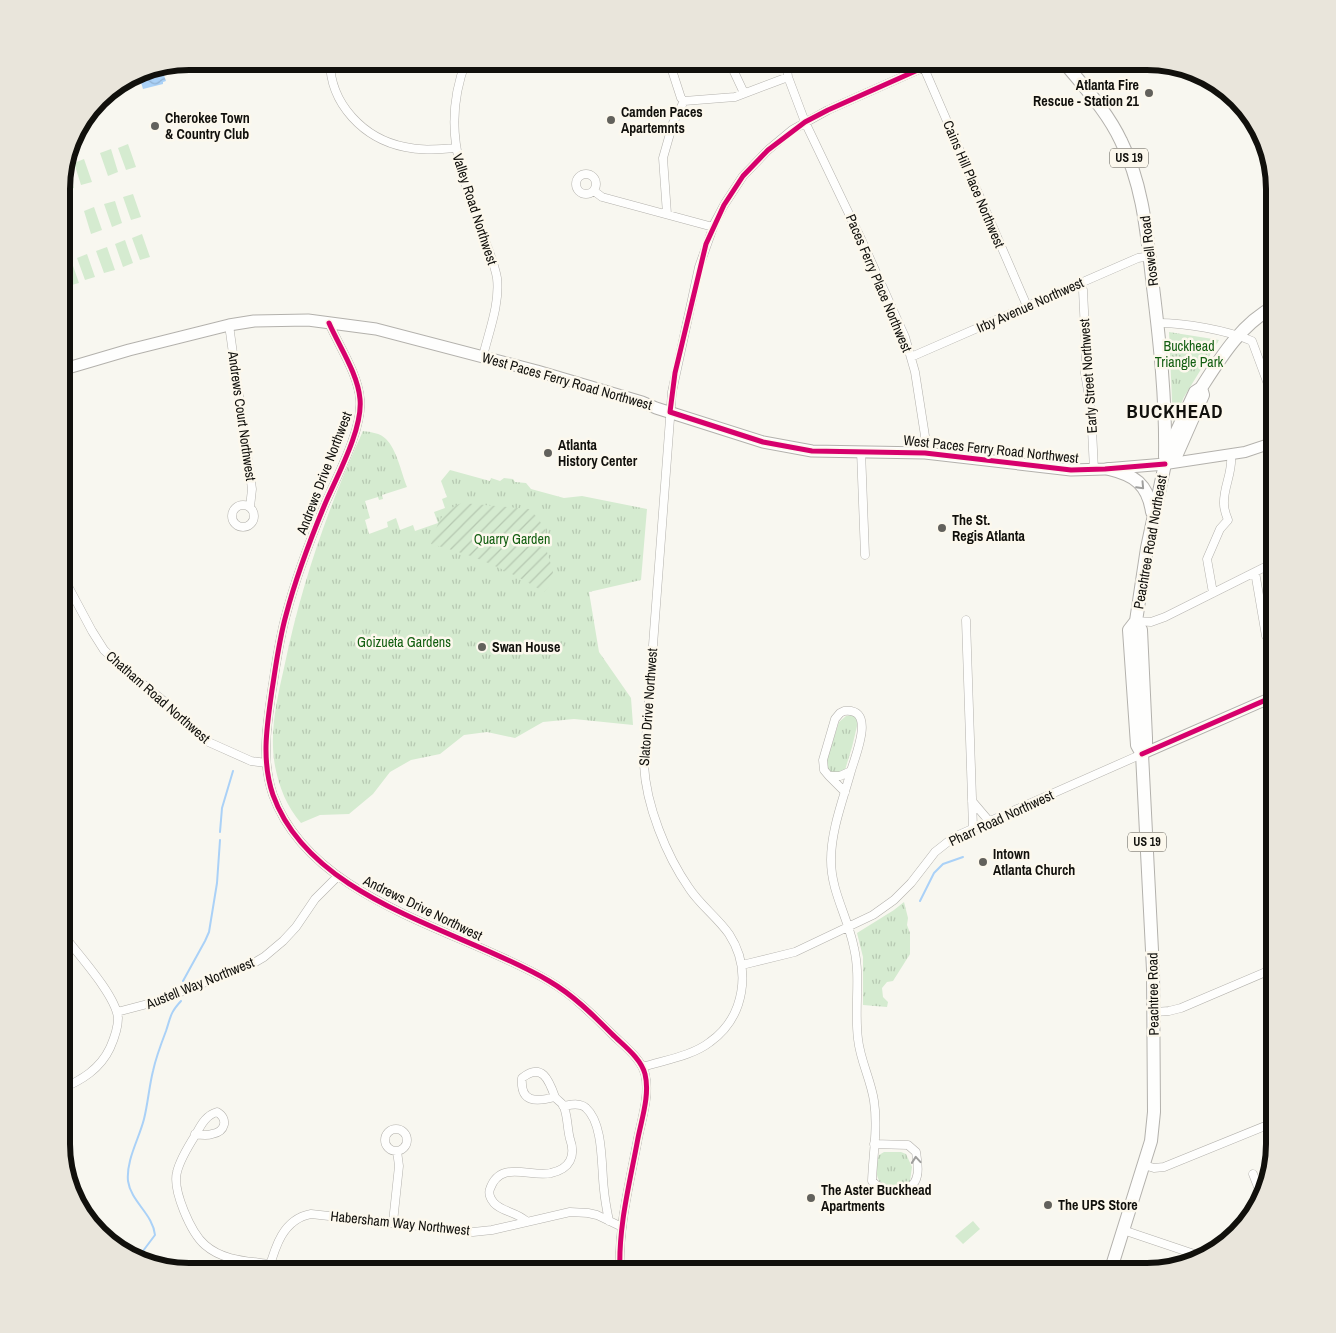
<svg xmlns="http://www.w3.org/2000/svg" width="1336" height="1333" viewBox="0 0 1336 1333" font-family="'Archivo Narrow',sans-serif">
<defs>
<pattern id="park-tufts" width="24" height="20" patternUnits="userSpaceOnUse" patternTransform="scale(1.25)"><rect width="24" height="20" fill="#d5ebd0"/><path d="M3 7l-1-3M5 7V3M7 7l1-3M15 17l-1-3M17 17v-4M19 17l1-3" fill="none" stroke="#b6c8b1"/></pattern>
<pattern id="garden-furrows" width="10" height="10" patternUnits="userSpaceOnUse" patternTransform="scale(1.25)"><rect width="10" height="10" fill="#d5ebd0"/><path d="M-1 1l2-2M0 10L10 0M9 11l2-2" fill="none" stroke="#b6c8b1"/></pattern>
<pattern id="water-waves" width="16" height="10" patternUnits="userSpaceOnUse" patternTransform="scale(1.25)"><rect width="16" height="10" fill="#aad1f7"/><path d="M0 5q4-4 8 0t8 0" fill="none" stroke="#91b2d3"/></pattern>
</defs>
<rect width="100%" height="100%" fill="#f8f7f0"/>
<path fill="#d5ebd0" d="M128 144 136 167 126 170 118 148Z
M111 149 118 172 108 176 100 153Z
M84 159 92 182 81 185 74 163Z
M66 166 74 188 64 192 62 181Z
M133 194 141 217 131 220 123 197Z
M115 201 122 223 112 227 104 204Z
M94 207 102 230 91 234 84 211Z
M142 234 150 257 140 260 132 238Z
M125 240 133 263 123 267 115 244Z
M107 247 115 270 104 273 96 251Z
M87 254 95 277 85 280 77 258Z
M71 260 79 283 68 286 62 263Z
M973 1221 980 1229 963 1244 955 1236Z"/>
<path fill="url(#park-tufts)" d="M1169 332 1219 340 1184 397 1173 422Z
M363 431C371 432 380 433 386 439 397 450 401 472 407 487L382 495 383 499 379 500 378 497 365 501 370 518 365 520 369 534 388 527 387 522 396 518 400 530 413 525 415 531 438 523 434 512 445 508 442 499 447 497 441 481 450 470 490 481 491 478 500 481 504 478 513 479 515 482 526 483 531 489 564 498 582 496 647 509 641 580 589 592 599 652 631 698 633 725 574 719 543 722 515 738 487 732 464 735 440 754 411 760 390 772 373 794 349 814 320 815 301 823C287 807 279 787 275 766 269 733 277 699 284 668 301 585 328 507 363 431Z
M851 715 854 716 857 719V726L852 747 845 770 839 774 829 771 826 762 839 722 846 716Z
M904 902 908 918 907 925 910 933V954L893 981 887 982 882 988 883 997 888 1002 887 1007 863 1005V957L857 933 894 910Z
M884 1152H901L906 1154 912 1167 910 1181C901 1188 894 1187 882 1185 875 1177 875 1166 879 1155Z"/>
<path fill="url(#garden-furrows)" d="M462 503 529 509 538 518 545 530 547 552 553 571 552 583 544 592C509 570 471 554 431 544 438 523 440 511 462 503Z"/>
<path fill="url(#water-waves)" d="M161 67 166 81 163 82V84L143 89 139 76 148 73 147 70Z"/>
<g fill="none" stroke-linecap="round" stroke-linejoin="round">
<path stroke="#aad1f7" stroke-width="2" d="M220 832 222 808 233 771
M920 901 934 873 943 864 963 857
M183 981 205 941 209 932 217 883 220 840
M135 1258 143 1251 155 1235C153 1214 131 1202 128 1181 126 1160 139 1139 144 1119 148 1103 149 1087 153 1071 156 1057 161 1044 166 1031 171 1016 170 1013 181 1001"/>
<g stroke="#b3b1ac" stroke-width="9">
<path id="minor" d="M330 61C330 104 364 139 405 147 422 151 439 149 456 148
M466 61C442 124 459 168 480 227 486 244 494 261 497 278 500 304 489 331 483 356
M729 61 744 93
M786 61 788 77 805 122 862 241 905 337 915 372 925 436V453
M921 61 1027 306
M684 101 735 97 788 77
M576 184a10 10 0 1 1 20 0a10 10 0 1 1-20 0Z
M594 191 602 197 713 227
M667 214 663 158 673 123 684 101 681 98 669 61
M1081 283 1083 290 1086 352 1085 373 1091 409 1094 470
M329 323C339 346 358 374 360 399 363 429 337 476 325 504 310 540 296 577 286 615 279 640 276 665 272 690 267 725 261 760 273 795 311 901 461 929 549 981 573 995 592 1014 612 1034 623 1045 641 1058 645 1074 650 1094 642 1118 638 1138 630 1182 618 1227 620 1272
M1158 323C1185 323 1227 330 1252 341L1275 403
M229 325 252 489 250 507
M911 357 1138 258 1150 256
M861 451 865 555
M232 516a11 11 0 1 1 22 0a11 11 0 1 1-22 0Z
M1255 572 1266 636
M61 573 92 631 104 650 122 667 165 702 204 740 251 761 266 763
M1213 593 1207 559 1220 529 1228 520C1226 515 1224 510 1224 504 1223 487 1233 473 1231 455
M966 620 973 828
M1136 621 1151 622 1165 617 1275 562
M844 711C877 707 855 756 851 771L840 776H829L824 770 823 760 835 719 840 713Z
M851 771C843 800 831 830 831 860 831 892 848 917 854 948 861 978 854 1008 858 1039 860 1060 871 1080 874 1101 878 1127 873 1155 872 1181 882 1193 913 1196 917 1176 919 1169 917 1159 916 1152L908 1145 874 1144
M829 776 845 792
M972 801 989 821
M742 965 795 952 873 915 894 900 911 883 935 852 954 837 1142 754
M117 1012 155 1002 252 964 264 957 283 941 296 927 315 899 338 876
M1155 1012 1169 1011 1181 1008 1275 968
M643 1067C665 1060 692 1056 710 1042 745 1017 752 969 729 934 717 917 700 905 689 888 666 855 646 805 644 765L672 392 699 267 715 222 724 205 743 176 768 150 792 130 828 110 938 61
M61 1089C82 1080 100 1069 110 1048 114 1039 118 1028 118 1018 116 995 76 952 61 932
M563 1106C570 1105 580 1102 586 1108 604 1124 601 1167 604 1190 605 1201 607 1211 609 1221
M385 1140a11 11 0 1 1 22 0a11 11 0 1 1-22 0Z
M195 1134C201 1135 207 1136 212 1134 225 1132 229 1119 217 1112 206 1115 201 1125 196 1134 189 1145 180 1159 177 1172 172 1190 191 1233 205 1245 223 1261 248 1261 270 1264
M1144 1165 1154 1168 1164 1167 1275 1122
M1253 1174 1262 1197
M526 1221C517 1212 502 1212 494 1203 490 1198 488 1194 490 1189 500 1159 531 1178 551 1173 570 1169 576 1156 570 1139 567 1129 568 1114 563 1105 561 1102 557 1100 555 1097 536 1102 520 1103 522 1078 542 1062 549 1080 555 1097
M393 1222 399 1166 397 1151
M1123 1230 1203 1257
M268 1272C275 1247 283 1219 311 1214L473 1232 492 1230 570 1212 588 1213 597 1215 622 1227"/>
</g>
<g stroke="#b3b1ac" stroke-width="12">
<path id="tertiary" d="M1166 464 1245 452 1275 442
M1142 754 1275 696"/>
</g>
<g stroke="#b3b1ac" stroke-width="13">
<path id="secondary" d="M61 370 129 350 229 325 254 321 308 320 376 329 537 371 642 402 656 408 763 442 812 451 925 453 1071 470 1105 469 1165 464"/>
</g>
<g stroke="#b3b1ac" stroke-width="14">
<path id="primary" d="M1063 61C1084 87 1107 111 1121 141 1144 187 1147 237 1153 287 1160 344 1166 400 1165 457"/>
</g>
<g stroke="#b3b1ac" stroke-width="14">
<path id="trunk" d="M1165 464 1177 454 1203 395 1201 388
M1109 469C1134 475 1148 484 1152 512
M1142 754 1137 745 1129 630 1136 621 1147 548 1168 450 1195 392 1201 388C1221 357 1241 324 1275 306
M1110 1272 1151 1141 1154 1112 1153 970 1142 754 1146 743V738L1141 630 1136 621"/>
</g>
<use href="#minor" stroke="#fefefd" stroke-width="8"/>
<use href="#tertiary" stroke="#fefefd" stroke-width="10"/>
<use href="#secondary" stroke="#fefefd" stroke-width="11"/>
<use href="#primary" stroke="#fefefd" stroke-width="12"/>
<use href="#trunk" stroke="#fefefd" stroke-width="12"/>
<g stroke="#fcf8ed" stroke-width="8">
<path id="cycleway" d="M938 61 828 110 805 122 768 150 743 176 724 205 706 244 675 373 670 412 763 442 812 451 925 453 1071 470 1105 469 1165 464
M329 323C339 346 358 374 360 399 363 429 337 476 325 504 310 540 296 577 286 615 279 640 276 665 272 690 267 725 261 760 273 795 311 901 461 929 549 981 573 995 592 1014 612 1034 623 1045 641 1058 645 1074 650 1094 642 1118 638 1138 630 1182 618 1227 620 1272
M1142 754 1275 696"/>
</g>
<use href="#cycleway" stroke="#d6006c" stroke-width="5"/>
</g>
<defs><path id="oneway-chevron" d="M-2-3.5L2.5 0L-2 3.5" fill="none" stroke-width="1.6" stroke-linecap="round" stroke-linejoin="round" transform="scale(1.25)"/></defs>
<g stroke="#9f9f9d">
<use href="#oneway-chevron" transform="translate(1141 486) rotate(47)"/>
<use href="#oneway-chevron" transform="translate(916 1160) rotate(-95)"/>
</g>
<g fill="#62615c" stroke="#fcf8ed" stroke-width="2">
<circle cx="1149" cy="93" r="5"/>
<circle cx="611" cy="120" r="5"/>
<circle cx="155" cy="126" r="5"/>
<circle cx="548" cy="453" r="5"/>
<circle cx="942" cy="528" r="5"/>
<circle cx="482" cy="647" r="5"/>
<circle cx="983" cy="862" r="5"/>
<circle cx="811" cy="1198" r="5"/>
<circle cx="1048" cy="1205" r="5"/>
</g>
<g text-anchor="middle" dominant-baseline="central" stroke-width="5" stroke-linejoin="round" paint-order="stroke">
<g fill="#fcf8ed" stroke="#585650" stroke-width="1">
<rect x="1110" y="148.5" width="38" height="19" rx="4"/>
<rect x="1128" y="832.5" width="38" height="19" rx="4"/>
</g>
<g font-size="12" font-weight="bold" fill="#11100c">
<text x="1129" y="158">US 19</text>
<text x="1147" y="842">US 19</text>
</g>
<g font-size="14" font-weight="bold" fill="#11100c" stroke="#fcf8ed" text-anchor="start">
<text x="1139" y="85" text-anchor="end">Atlanta Fire<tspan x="1139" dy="16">Rescue - Station 21</tspan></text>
<text x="621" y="112">Camden Paces<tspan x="621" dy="16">Apartemnts</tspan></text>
<text x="165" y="118">Cherokee Town<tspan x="165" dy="16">&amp; Country Club</tspan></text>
<text x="558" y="445">Atlanta<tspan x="558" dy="16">History Center</tspan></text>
<text x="952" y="520">The St.<tspan x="952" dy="16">Regis Atlanta</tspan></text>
<text x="492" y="647">Swan House</text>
<text x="993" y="854">Intown<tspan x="993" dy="16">Atlanta Church</tspan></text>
<text x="821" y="1190">The Aster Buckhead<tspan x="821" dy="16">Apartments</tspan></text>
<text x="1058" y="1205">The UPS Store</text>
</g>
<g font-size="14" fill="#11100c" stroke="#fcf8ed">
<text transform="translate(974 184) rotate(67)">Cains Hill Place Northwest</text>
<text transform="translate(475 209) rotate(72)">Valley Road Northwest</text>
<text transform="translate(1149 251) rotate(-97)">Roswell Road</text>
<text transform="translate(879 283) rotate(67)">Paces Ferry Place Northwest</text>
<text transform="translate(1030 305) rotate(-24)">Irby Avenue Northwest</text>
<text transform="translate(1088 376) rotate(-94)">Early Street Northwest</text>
<text transform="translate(567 381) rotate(16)">West Paces Ferry Road Northwest</text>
<text transform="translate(242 416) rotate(82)">Andrews Court Northwest</text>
<text transform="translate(991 449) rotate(6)">West Paces Ferry Road Northwest</text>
<text transform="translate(324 473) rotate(-69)">Andrews Drive Northwest</text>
<text transform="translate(1150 542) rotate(-80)">Peachtree Road Northeast</text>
<text transform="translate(158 697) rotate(41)">Chatham Road Northwest</text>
<text transform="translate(648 707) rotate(-86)">Slaton Drive Northwest</text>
<text transform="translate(1001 818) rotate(-25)">Pharr Road Northwest</text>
<text transform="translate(423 908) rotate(26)">Andrews Drive Northwest</text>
<text transform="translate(200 983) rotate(-22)">Austell Way Northwest</text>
<text transform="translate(1153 994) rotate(-91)">Peachtree Road</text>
<text transform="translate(400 1223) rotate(6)">Habersham Way Northwest</text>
</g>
<g font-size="14" fill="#125e10" stroke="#fcf8ed">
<text x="1189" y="346">Buckhead<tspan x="1189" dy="16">Triangle Park</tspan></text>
<text x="512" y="539">Quarry Garden</text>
<text x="404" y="642">Goizueta Gardens</text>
</g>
<g font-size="19" font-weight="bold" letter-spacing="1" fill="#11100c" stroke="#fcf8ed">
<text x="1175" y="411">BUCKHEAD</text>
</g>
</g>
<path d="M0 0H1336V1333H0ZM189 70H1147A119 119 0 0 1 1266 189V1144A119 119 0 0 1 1147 1263H189A119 119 0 0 1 70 1144V189A119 119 0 0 1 189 70Z" fill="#e9e5db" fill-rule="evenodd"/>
<path fill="none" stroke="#11100c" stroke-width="6" d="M189 70H1147A119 119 0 0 1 1266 189V1144A119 119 0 0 1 1147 1263H189A119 119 0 0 1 70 1144V189A119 119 0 0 1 189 70Z"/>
</svg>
